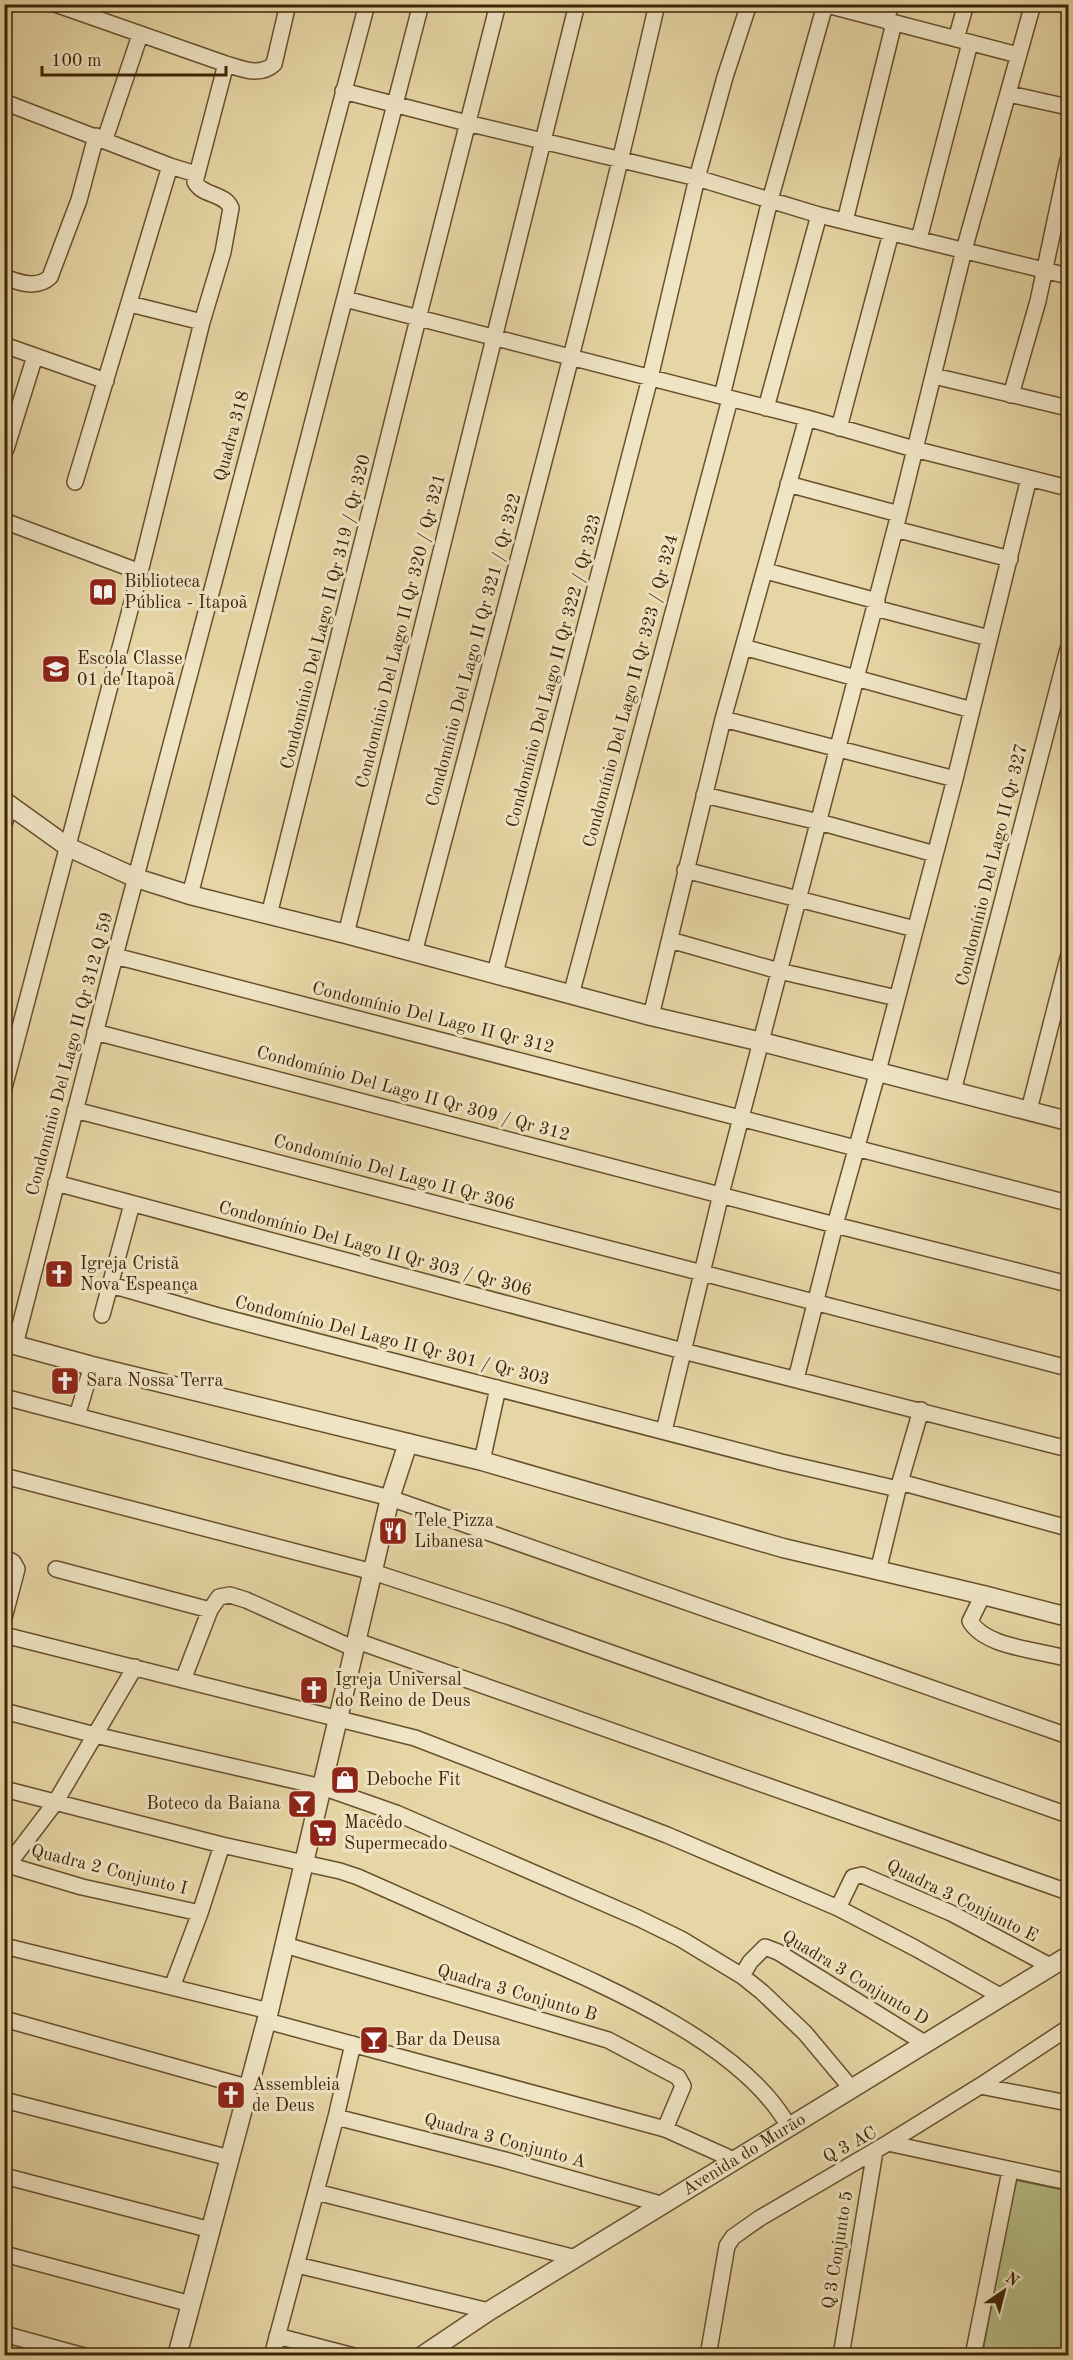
<svg xmlns="http://www.w3.org/2000/svg" width="1073" height="2360" viewBox="0 0 1073 2360" font-family="'Old Standard TT',serif">
<rect width="100%" height="100%" fill="#e7d6a5"/>
<filter id="stains"><feTurbulence type="fractalNoise" baseFrequency=".00333" numOctaves="4"/><feColorMatrix values="0 0 0 0 .2 0 0 0 0 .09 0 0 0 0 .02 0 0 0 .5 -.17"/></filter>
<radialGradient id="worn" r=".72"><stop offset=".6" stop-color="#630" stop-opacity="0"/><stop offset="1" stop-color="#630" stop-opacity=".3"/></radialGradient>
<path fill="#b6be86" stroke="#7a7146" stroke-width="1.5" d="M1015 2180 1068 2191V2355L982 2356Z"/>
<g fill="none" stroke-linecap="round" stroke-linejoin="round">
<g stroke="#68502d" stroke-width="18">
<path id="minor" d="M55 4 226 64C242 69 260 77 274 64L288 4
M823 4 1018 55
M886 21 891 4
M956 39 966 4
M343 91 467 123 697 178 819 215 1068 276
M1009 94 1068 107
M4 102 170 166 196 174
M105 139 140 35
M845 221 894 23
M919 239 970 43
M4 277C20 283 37 289 50 277L79 200 96 136
M345 299 807 418 914 449 1068 488
M130 304 202 322 223 252 231 208C225 193 202 196 195 182L226 64
M4 345 106 381
M934 376 1068 408
M1011 395 1038 301 1068 160
M722 396 770 200 825 5
M766 408 819 215
M839 428 891 233
M6 449 35 356
M75 482 170 166
M788 484 899 514
M4 521 140 572 4 1088
M895 529 1010 559
M766 571 877 601
M140 572 202 322
M875 608 989 638
M743 647 972 710
M723 719 955 779
M704 795 819 822 935 854
M4 824 11 805
M685 870 915 929
M190 895 421 4
M269 915C347 612 419 307 498 4
M346 934 577 4
M670 940 779 971 897 998
M414 953C497 637 584 323 657 4
M115 956 1068 1203
M495 973 650 378 697 178 725 77 749 4
M571 995 730 399
M651 1016 723 719 807 418
M95 1032 835 1225 1068 1284
M953 1091 1068 649
M75 1110 1068 1368
M1029 1110 1068 958
M56 1183 683 1351 1068 1449
M111 1285 215 1315 781 1462 898 1489
M102 1315 132 1204
M15 1345 115 956 367 4
M796 1379 835 1225 878 1071 955 779 1029 478
M4 1397 390 1498 1068 1736
M77 1416 92 1366
M664 1431 721 1194 899 514 964 250 1033 4
M482 1461 498 1388
M4 1476 373 1572 507 1616 1068 1815
M900 1482 1068 1528
M4 1557 13 1562 17 1569 4 1618
M56 1569 210 1610
M878 1571 898 1489 921 1410
M983 1595 970 1621C985 1648 1041 1650 1068 1659
M4 1635 415 1738 667 1835 838 1908 915 1948 1002 1997
M357 1641 1068 1892
M183 1680 210 1610 219 1597 230 1595 246 1600 355 1649
M4 1711 95 1735 322 1787 396 1813 638 1918 681 1939 742 1976 762 1992 805 2033 851 2088
M4 1789 222 1845 340 1871 358 1877C410 1900 463 1924 516 1947 601 1984 743 2043 789 2127
M8 1865 82 1887 200 1913
M4 1870 55 1803 135 1667
M838 1908 853 1877 862 1875 951 1913 1052 1967
M285 1945 608 2040 678 2077 683 2086 665 2129
M4 1946 269 2011
M742 1976 750 1962 765 1947 778 1952 926 2044
M172 1987 200 1913 222 1845
M4 2019 250 2088
M267 2021 665 2129 734 2160
M980 2086 1068 2103
M4 2100 230 2158
M336 2117 505 2160 664 2205
M888 2143 980 2086 1068 2028
M4 2176 211 2230
M316 2192 576 2258
M4 2254 191 2304
M297 2265 489 2311
M4 2334 84 2356
M277 2336 354 2356
M272 2356 336 2117 353 2044
M708 2356 727 2246 733 2237 760 2218 888 2143 1068 2182
M841 2356 875 2151
M973 2356 1010 2171"/>
</g>
<g stroke="#68502d" stroke-width="21">
<g id="tertiary">
<path d="M4 801 68 847 136 878 190 895 346 934 651 1016 762 1042 1068 1121"/>
<path d="M4 1342 92 1366 482 1461 783 1548 983 1595 1068 1617"/>
<path d="M177 2356 269 2011 390 1498 408 1443"/>
<path id="s1" d="M422 2356 489 2311 1068 1956"/>
</g>
</g>
<use href="#minor" stroke="#efe4c4" stroke-width="15"/>
<use href="#tertiary" stroke="#efe4c4" stroke-width="18"/>
</g>
<defs>
<g id="library-square" transform="scale(1.5)"><rect x="-9" y="-9" width="18" height="18" rx="4" fill="#8f2418" stroke="#efe4c4"/><path d="M-6-4Q-3-5.5-.7-3.5V5Q-3 3-6 4ZM6-4Q3-5.5 .7-3.5V5Q3 3 6 4Z" fill="#fff"/></g>
<g id="school-square" transform="scale(1.5)"><rect x="-9" y="-9" width="18" height="18" rx="4" fill="#8f2418" stroke="#efe4c4"/><path d="M0-5L7-2L0 1L-7-2ZM-4 1L0 2.5L4 1V4Q0 6-4 4Z" fill="#fff"/></g>
<g id="church-square" transform="scale(1.5)"><rect x="-9" y="-9" width="18" height="18" rx="4" fill="#8f2418" stroke="#efe4c4"/><path d="M-1.2-6h2.4v3.5h3.3v2.4h-3.3V6h-2.4V-.1h-3.3v-2.4h3.3Z" fill="#fff"/></g>
<g id="restaurant-square" transform="scale(1.5)"><rect x="-9" y="-9" width="18" height="18" rx="4" fill="#8f2418" stroke="#efe4c4"/><path d="M-5-6h1v4h1v-4h1v4h1v-4h1v5L-1.5 .5V6h-2V.5L-5-1ZM5-6V6H3V1.5H1.5Q1.5-4 5-6Z" fill="#fff"/></g>
<g id="shop-square" transform="scale(1.5)"><rect x="-9" y="-9" width="18" height="18" rx="4" fill="#8f2418" stroke="#efe4c4"/><path d="M-5-2.5h2.3a2.7 3.5 0 0 1 5.4 0H5L5.5 6h-11ZM-1.5-2.5h3a1.5 2.3 0 0 0-3 0Z" fill="#fff"/></g>
<g id="bar-square" transform="scale(1.5)"><rect x="-9" y="-9" width="18" height="18" rx="4" fill="#8f2418" stroke="#efe4c4"/><path d="M-6-5H6L.8 .8V4.5H3.5V6h-7V4.5H-.8V.8Z" fill="#fff"/></g>
<g id="supermarket-square" transform="scale(1.5)"><rect x="-9" y="-9" width="18" height="18" rx="4" fill="#8f2418" stroke="#efe4c4"/><path d="M-6-5.5h2.5l.6 2H6L4.5 2H-2.5L-4.4-4H-6ZM-1.5 3.2a1.3 1.3 0 1 0 .1 0ZM3 3.2a1.3 1.3 0 1 0 .1 0Z" fill="#fff"/></g>
</defs>
<g fill-rule="evenodd">
<use href="#library-square" x="103" y="592"/>
<use href="#school-square" x="56" y="669"/>
<use href="#church-square" x="59" y="1274"/>
<use href="#church-square" x="65" y="1381"/>
<use href="#restaurant-square" x="393" y="1531"/>
<use href="#church-square" x="314" y="1690"/>
<use href="#shop-square" x="345" y="1780"/>
<use href="#bar-square" x="302" y="1804"/>
<use href="#supermarket-square" x="323" y="1833"/>
<use href="#bar-square" x="374" y="2040"/>
<use href="#church-square" x="231" y="2095"/>
</g>
<g text-anchor="middle" dominant-baseline="central" stroke-width="6" stroke-linejoin="round" paint-order="stroke">
<g font-size="18" fill="#3e2405" stroke="#efe4c4">
<text transform="translate(232 436) rotate(-75)">Quadra 318</text>
<text transform="translate(326 612) rotate(-76)">Condomínio Del Lago II Qr 319 / Qr 320</text>
<text transform="translate(401 631) rotate(-76)">Condomínio Del Lago II Qr 320 / Qr 321</text>
<text transform="translate(474 650) rotate(-75)">Condomínio Del Lago II Qr 321 / Qr 322</text>
<text transform="translate(554 671) rotate(-75)">Condomínio Del Lago II Qr 322 / Qr 323</text>
<text transform="translate(631 691) rotate(-75)">Condomínio Del Lago II Qr 323 / Qr 324</text>
<text transform="translate(992 865) rotate(-76)">Condomínio Del Lago II Qr 327</text>
<text transform="translate(433 1018) rotate(14)">Condomínio Del Lago II Qr 312</text>
<text transform="translate(70 1054) rotate(-75)">Condomínio Del Lago II Qr 312 Q 59</text>
<text transform="translate(413 1094) rotate(15)">Condomínio Del Lago II Qr 309 / Qr 312</text>
<text transform="translate(394 1173) rotate(15)">Condomínio Del Lago II Qr 306</text>
<text transform="translate(375 1249) rotate(15)">Condomínio Del Lago II Qr 303 / Qr 306</text>
<text transform="translate(392 1341) rotate(14)">Condomínio Del Lago II Qr 301 / Qr 303</text>
<text transform="translate(109 1870) rotate(14)">Quadra 2 Conjunto I</text>
<text transform="translate(962 1901) rotate(26)">Quadra 3 Conjunto E</text>
<text transform="translate(855 1978) rotate(31)">Quadra 3 Conjunto D</text>
<text transform="translate(517 1993) rotate(16)">Quadra 3 Conjunto B</text>
<text transform="translate(505 2141) rotate(15)">Quadra 3 Conjunto A</text>
<text transform="translate(850 2145) rotate(-28)">Q 3 AC</text>
<text stroke="none"><textPath href="#s1" startOffset="380">Avenida do Murão</textPath></text>
<text transform="translate(838 2250) rotate(-81)">Q 3 Conjunto 5</text>
</g>
<g font-size="18" fill="#3e2405" stroke="#efe4c4" text-anchor="start">
<text x="124" y="582">Biblioteca<tspan x="124" dy="21">Pública - Itapoã</tspan></text>
<text x="77" y="659">Escola Classe<tspan x="77" dy="21">01 de Itapoã</tspan></text>
<text x="80" y="1264">Igreja Cristã<tspan x="80" dy="21">Nova Espeança</tspan></text>
<text x="86" y="1381">Sara Nossa Terra</text>
<text x="414" y="1521">Tele Pizza<tspan x="414" dy="21">Libanesa</tspan></text>
<text x="335" y="1680">Igreja Universal<tspan x="335" dy="21">do Reino de Deus</tspan></text>
<text x="366" y="1780">Deboche Fit</text>
<text x="281" y="1804" text-anchor="end">Boteco da Baiana</text>
<text x="344" y="1823">Macêdo<tspan x="344" dy="21">Supermecado</tspan></text>
<text x="395" y="2040">Bar da Deusa</text>
<text x="252" y="2085">Assembleia<tspan x="252" dy="21">de Deus</tspan></text>
</g>
</g>
<rect width="1073" height="2360" fill="none" stroke="#e7d6a5" stroke-width="24"/>
<rect x="6" y="6" width="1061" height="2348" fill="none" stroke="#3e2405" stroke-width="3"/>
<rect x="12" y="12" width="1049" height="2336" fill="none" stroke="#3e2405" stroke-width="1.5"/>
<g transform="translate(1004 2291) rotate(35)" stroke="#efe4c4" stroke-width="4.5" paint-order="stroke">
<path d="M0-4.5L10 22L0 15L-10 22Z" fill="#3e2405"/>
<text y="-9" font-size="16" font-weight="bold" text-anchor="middle" fill="#3e2405">N</text>
</g>
<path d="M42 66v9h184v-9" fill="none" stroke="#3e2405" stroke-width="3"/>
<text x="51" y="66" font-size="18" fill="#3e2405" stroke="#efe4c4" stroke-width="4.5" paint-order="stroke">100 m</text>
<rect width="100%" height="100%" filter="url(#stains)"/>
<rect width="100%" height="100%" fill="url(#worn)"/>
</svg>
